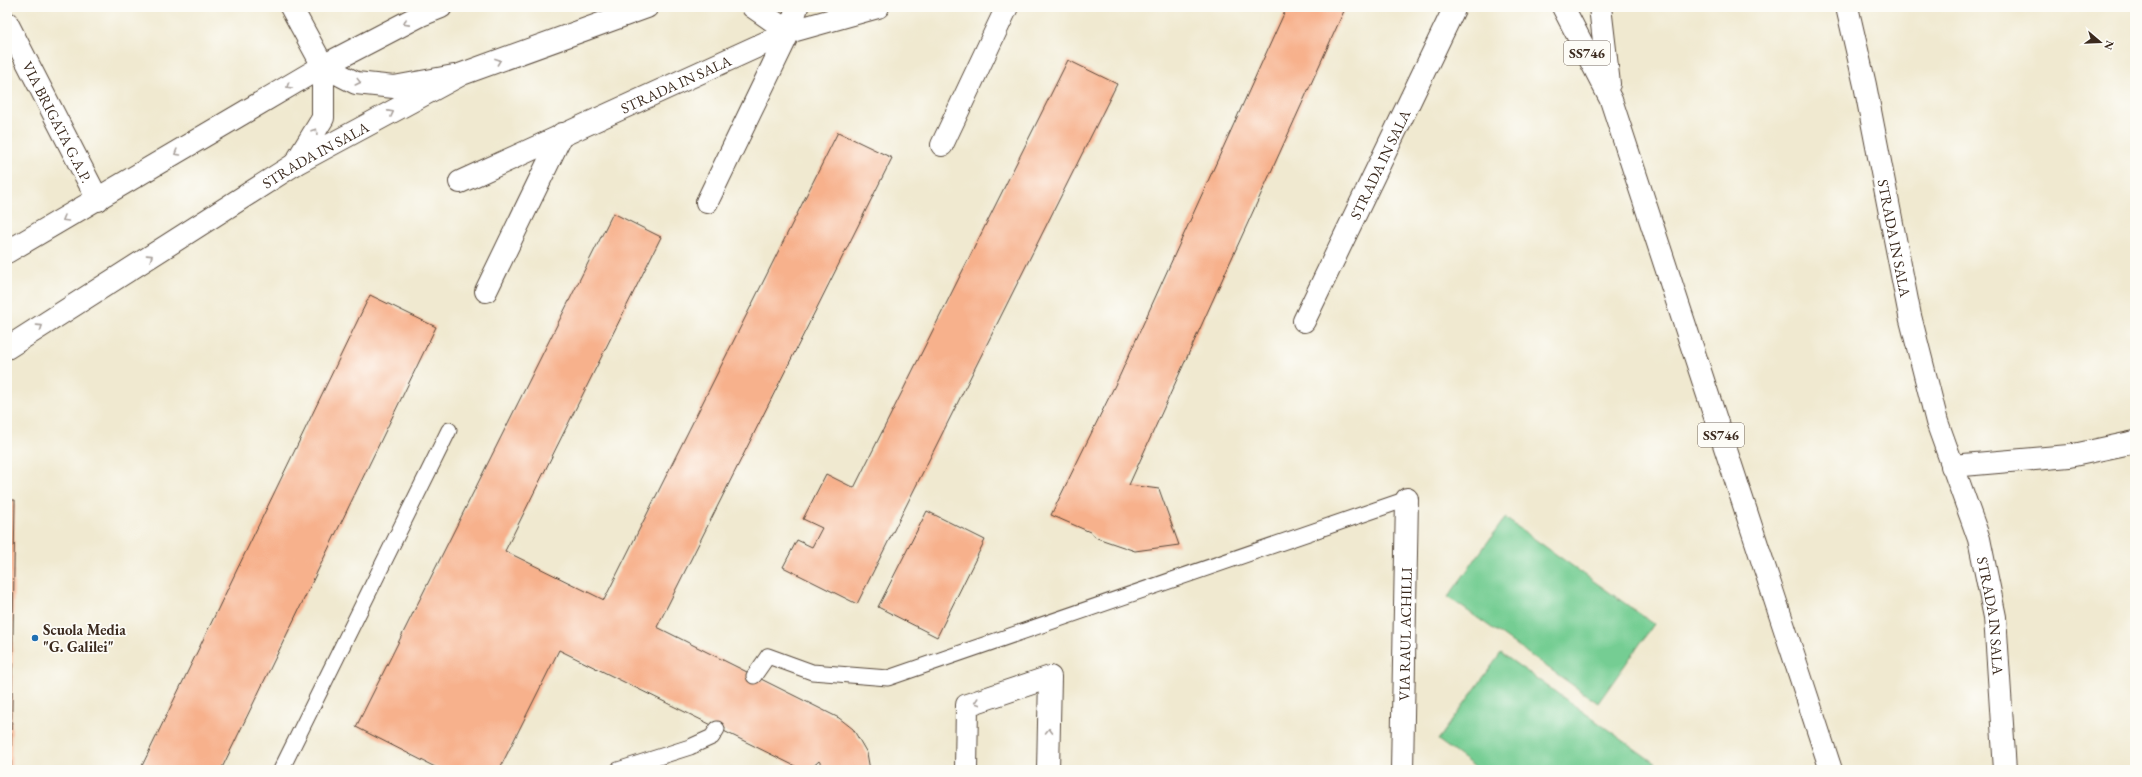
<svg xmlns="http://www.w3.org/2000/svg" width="2142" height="777" viewBox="0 0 2142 777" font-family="'EB Garamond',serif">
<rect width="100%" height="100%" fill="#fdfcf7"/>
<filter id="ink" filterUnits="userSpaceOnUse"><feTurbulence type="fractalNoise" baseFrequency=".025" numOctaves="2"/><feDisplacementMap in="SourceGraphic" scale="8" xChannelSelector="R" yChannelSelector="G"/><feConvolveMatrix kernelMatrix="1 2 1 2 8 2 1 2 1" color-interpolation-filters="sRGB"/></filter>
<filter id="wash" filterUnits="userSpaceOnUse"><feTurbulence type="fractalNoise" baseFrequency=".012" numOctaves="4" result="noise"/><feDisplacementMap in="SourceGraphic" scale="16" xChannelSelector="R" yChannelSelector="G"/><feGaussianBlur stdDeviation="0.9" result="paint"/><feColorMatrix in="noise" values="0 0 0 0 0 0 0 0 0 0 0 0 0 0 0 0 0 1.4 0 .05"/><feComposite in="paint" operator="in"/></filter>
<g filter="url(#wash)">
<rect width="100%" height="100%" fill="#f0e9d0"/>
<path fill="#74cd93" stroke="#587c58" d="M1505 518 1654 624 1598 703 1448 597Z
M1501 653 1656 764 1652 770H1479L1438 740Z"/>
<g id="blocks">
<path fill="#f7b18c" d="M1287 7H1335L1344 11 1129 485 1159 489 1179 545 1135 551 1097 538 1090 532 1051 515 1120 375Z
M1068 60 1117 84 857 604 783 567 797 540 812 547 822 528 803 519 826 474 854 488Z
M838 132 892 158 657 627 839 718 853 729 867 753 870 770H825L819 761 809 770H803L559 650 499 770H441L356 727 613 213 661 237 505 551 604 600Z
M370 295 436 327 221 770H140Z
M7 500H15L11 770H7Z
M927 511 985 540 937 637 878 607Z"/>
</g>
</g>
<g filter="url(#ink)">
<use href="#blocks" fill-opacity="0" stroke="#564739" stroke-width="1"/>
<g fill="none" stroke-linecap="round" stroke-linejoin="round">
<g stroke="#564739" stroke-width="17">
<path id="service" d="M754 676 768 656 812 672 888 678 1407 499
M281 770 449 430
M618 770 690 747 712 737 717 729"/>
</g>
<g stroke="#564739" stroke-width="24">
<g id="minor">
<path d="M291 7 323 66V118L295 164"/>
<path d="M753 7 789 32"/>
<path id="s1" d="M1847 7 1865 85 1910 316 1937 422 1979 539 1995 617 2005 770"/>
<path id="s2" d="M7 23 98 200"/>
<path d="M323 66 356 83 394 87 454 76"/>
<path d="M942 145 1007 7"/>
<path id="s3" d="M460 182 789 32 878 7"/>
<path d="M707 202 789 32 797 7"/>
<path d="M486 291 562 134"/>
<path id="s4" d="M1304 321 1455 7"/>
<path d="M1952 466 2069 456 2135 442"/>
<path d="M966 770 967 705 1050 677 1048 770"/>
<path id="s5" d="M1402 770 1407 499"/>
</g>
</g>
<g stroke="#564739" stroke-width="24">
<g id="tertiary">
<path d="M7 252 323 66 421 15 441 7"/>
<path id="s6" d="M7 348 295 164 462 74 647 7"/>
</g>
</g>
<g stroke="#564739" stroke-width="24">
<path id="primary" d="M1563 7 1611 100 1831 770
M1600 7 1609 84"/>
</g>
<use href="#service" stroke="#fff" stroke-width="15"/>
<use href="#minor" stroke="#fff" stroke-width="22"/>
<use href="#tertiary" stroke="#fff" stroke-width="22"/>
<use href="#primary" stroke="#fff" stroke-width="22"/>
</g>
<defs><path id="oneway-chevron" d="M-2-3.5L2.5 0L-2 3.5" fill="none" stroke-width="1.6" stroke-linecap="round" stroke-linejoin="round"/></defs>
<g stroke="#a79f9a">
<use href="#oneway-chevron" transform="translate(406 23) rotate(152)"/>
<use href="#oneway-chevron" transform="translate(498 61) rotate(-20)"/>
<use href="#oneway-chevron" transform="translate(358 82) rotate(14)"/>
<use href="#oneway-chevron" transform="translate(289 86) rotate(149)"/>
<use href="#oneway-chevron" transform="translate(391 113) rotate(-28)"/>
<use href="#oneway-chevron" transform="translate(315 131) rotate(-58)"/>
<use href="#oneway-chevron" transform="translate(177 153) rotate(149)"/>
<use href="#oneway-chevron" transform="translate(65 219) rotate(150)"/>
<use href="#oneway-chevron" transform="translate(150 257) rotate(-33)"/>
<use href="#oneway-chevron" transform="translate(40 327) rotate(-33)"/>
<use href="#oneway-chevron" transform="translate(977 702) rotate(161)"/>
<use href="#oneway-chevron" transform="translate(1049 731) rotate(-89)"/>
</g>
</g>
<circle fill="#1f6fb2" stroke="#fdfcf7" stroke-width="1.5" cx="35" cy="638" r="4"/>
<g text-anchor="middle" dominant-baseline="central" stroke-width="3.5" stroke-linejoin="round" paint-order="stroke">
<g fill="#fdfcf7" stroke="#75695f" stroke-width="1">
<rect x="1564" y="41" width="46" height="24" rx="3"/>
<rect x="1698" y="423" width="46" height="24" rx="3"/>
</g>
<g font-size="14" font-weight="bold" fill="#3b2a1e">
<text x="1587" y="53">SS746</text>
<text x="1721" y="435">SS746</text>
</g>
<g font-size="15" fill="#3b2a1e" stroke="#fdfcf7">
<text stroke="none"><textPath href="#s3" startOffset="237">STRADA IN SALA</textPath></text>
<text stroke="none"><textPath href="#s2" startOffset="111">VIA BRIGATA G.A.P.</textPath></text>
<text stroke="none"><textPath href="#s6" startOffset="364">STRADA IN SALA</textPath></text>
<text stroke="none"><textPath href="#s4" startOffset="174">STRADA IN SALA</textPath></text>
<text stroke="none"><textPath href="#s1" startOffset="236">STRADA IN SALA</textPath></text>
<text stroke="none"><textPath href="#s1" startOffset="627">STRADA IN SALA</textPath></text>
<text stroke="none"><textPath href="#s5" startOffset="136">VIA RAUL ACHILLI</textPath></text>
</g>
<g font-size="15" font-weight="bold" fill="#3b2a1e" stroke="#fdfcf7" text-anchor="start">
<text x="43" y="629">Scuola Media<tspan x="43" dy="17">"G. Galilei"</tspan></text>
</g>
</g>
<rect width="2142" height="777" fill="none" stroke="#fdfcf7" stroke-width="24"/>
<g transform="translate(2100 42) rotate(109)" stroke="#fdfcf7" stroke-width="3" paint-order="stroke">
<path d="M0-3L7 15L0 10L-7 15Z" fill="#3b2a1e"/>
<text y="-6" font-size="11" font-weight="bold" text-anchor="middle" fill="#3b2a1e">N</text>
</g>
</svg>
